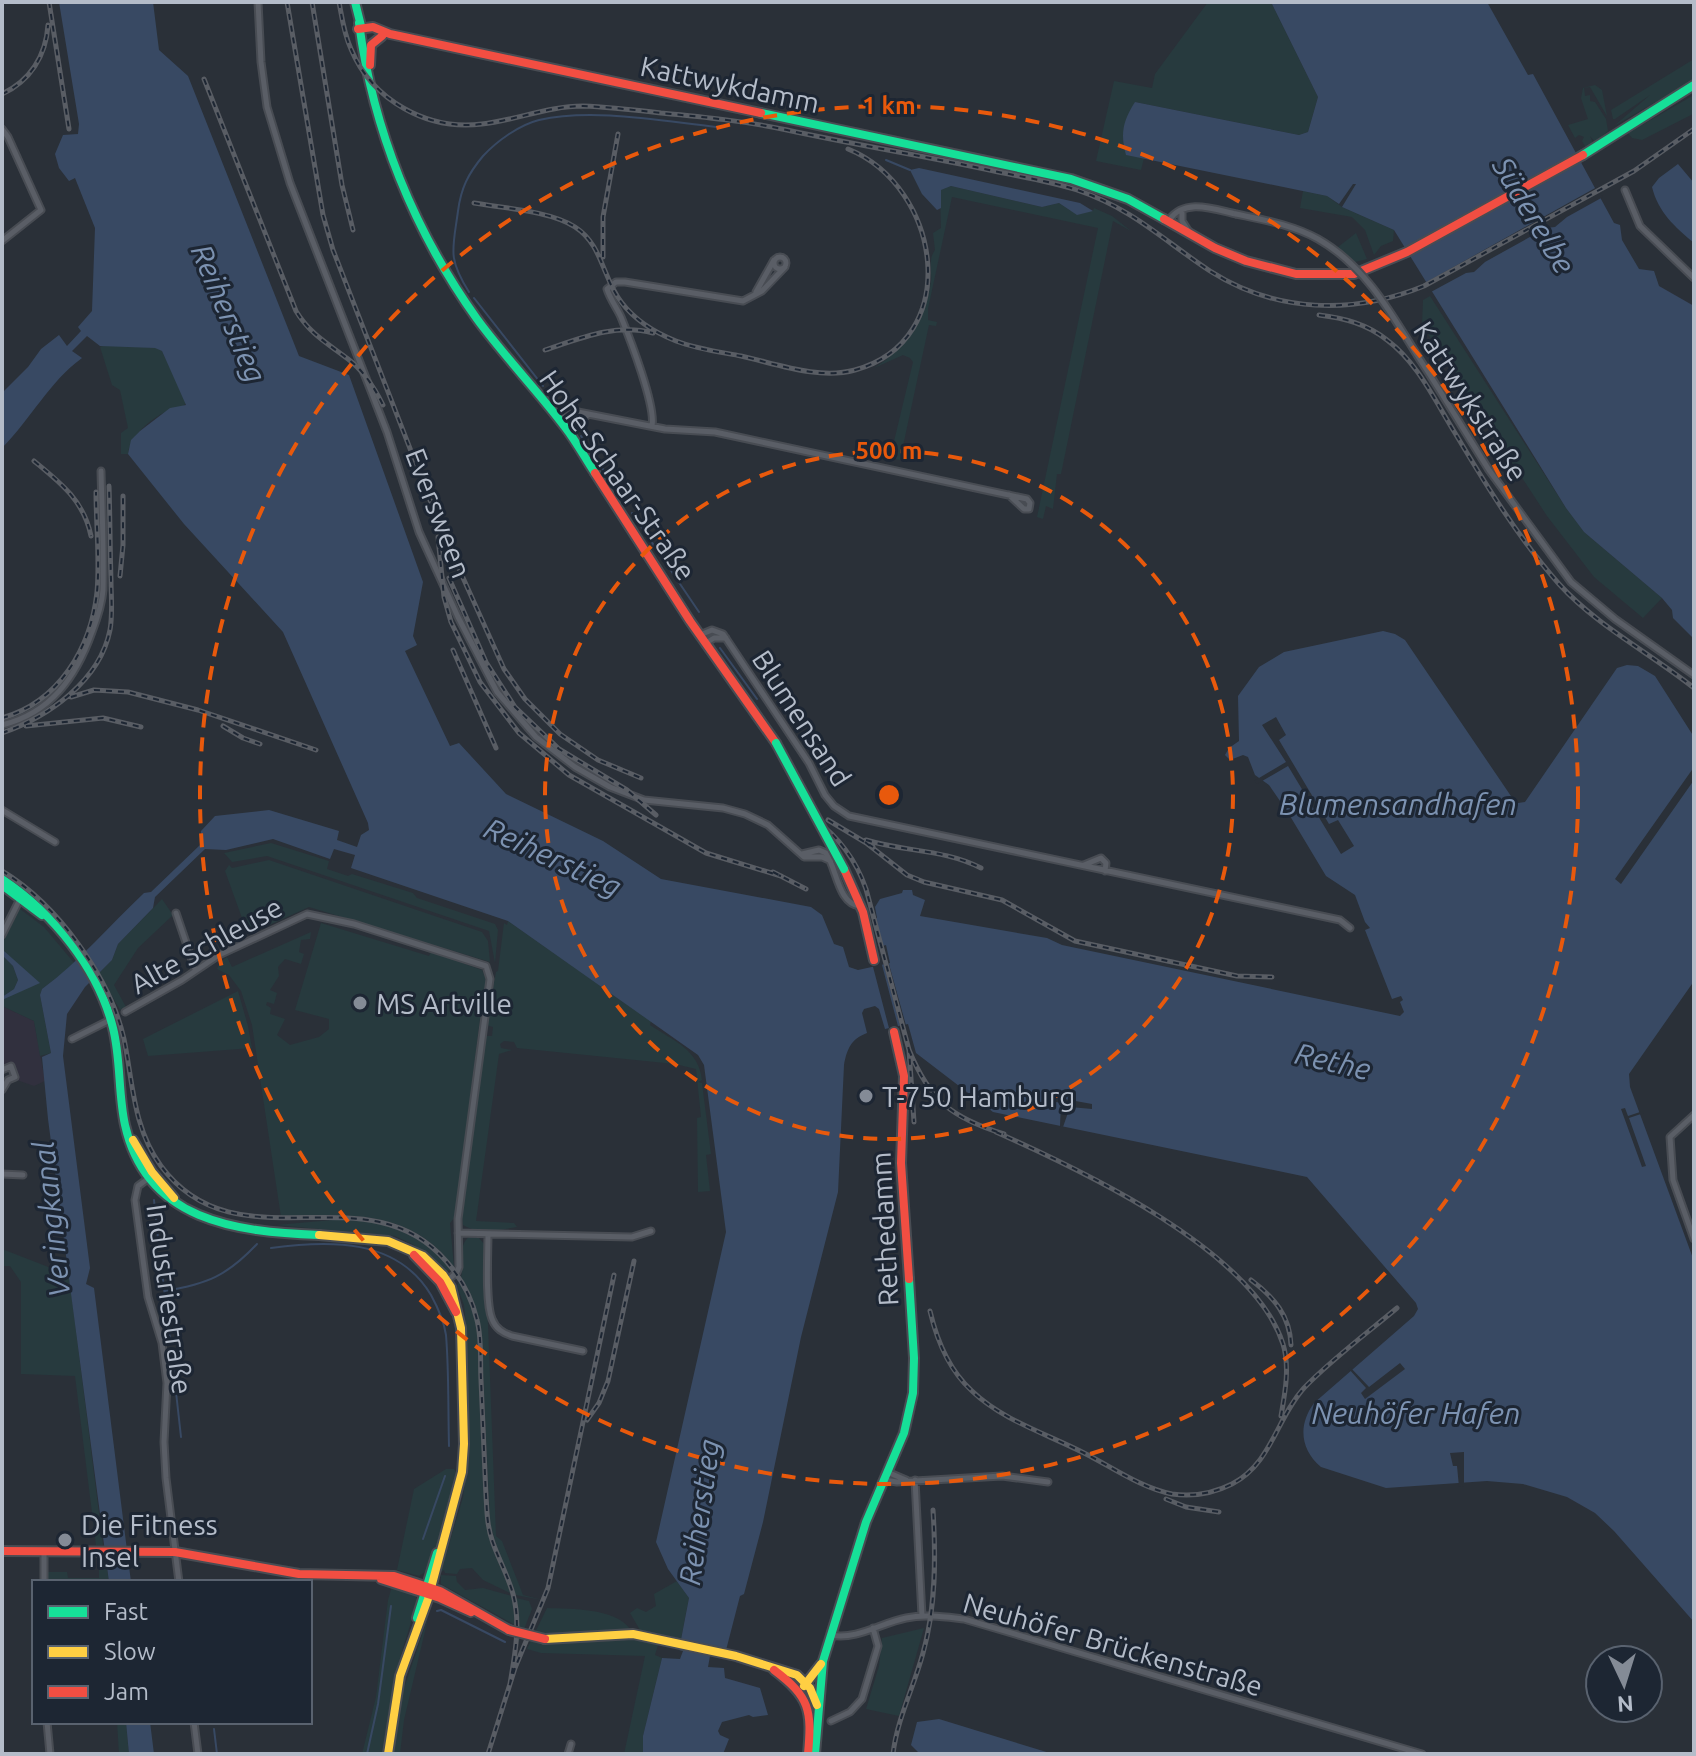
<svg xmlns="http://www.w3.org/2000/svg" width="1696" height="1756" viewBox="0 0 1696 1756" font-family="Ubuntu,sans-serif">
<rect width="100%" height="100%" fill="#2a3038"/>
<path fill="#31303e" d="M2 1006 34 1021 45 1081 34 1086 14 1079 8 1065 2 1067Z"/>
<path fill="#273a3e" d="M1208 2H1271L1318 97 1308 132 1299 135 1135 102 1127 155 1144 158 1141 170 1096 161 1114 81 1152 88 1155 74Z
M1694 59V80L1614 126 1650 95 1615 119H1613L1611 110Z
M1595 85 1602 90 1607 116 1590 87 1584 88 1585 96 1590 95V101L1595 102 1606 119 1608 131 1595 142 1590 136 1593 143 1586 148 1582 141 1584 137 1579 135 1575 138 1568 125 1588 119 1581 98 1583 88Z
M1694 95V113L1691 115 1642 140 1632 138 1628 133Z
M951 186 1042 207 1059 203 1071 211H1093L1094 208 1112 216 1131 231 1113 221 1061 474H1057L1053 509 1046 506 1043 519 1037 517 1098 228 952 197 928 309V320L937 322 936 326 929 325 900 460 890 458 913 362 910 358 903 355 874 368C906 348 926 319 931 281 932 270 928 259 935 250L933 233 941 228 940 190Z
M1303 191 1327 196 1342 207 1394 230 1393 241 1381 246 1374 255 1365 230 1352 217 1300 208Z
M1356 233 1367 259 1355 262 1338 247Z
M1430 296 1566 508 1584 532 1662 598 1643 618 1594 577 1547 516 1422 325 1423 300Z
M107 344 156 348 162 351 186 402 183 407C162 408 130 433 128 454H121V433L128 428 120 390 112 385 100 347Z
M271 843 329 861 327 869 348 876 352 874 413 893 417 898 495 924 498 930 495 963 489 931 267 856 232 862 224 853Z
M269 860 482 932 488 941 490 962 309 907 252 933 246 917 242 918 225 871 229 865 232 868Z
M162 899 173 915 138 948 114 985 126 1007 120 1010 99 973 112 960 118 944Z
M20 909 44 927 75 964 42 989 40 995 51 1053 40 1056 34 1021 2 1006V1000L37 983 2 951V944Z
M508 921 651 1021 650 1025C674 1041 699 1050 702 1080L698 1082 702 1083 711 1154 706 1155 710 1191 698 1192 697 1118 701 1117 696 1069 675 1064 517 1048 514 1042 504 1041 500 1044 501 1048 512 1050 499 1054 476 1221 514 1223 517 1227C500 1230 479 1235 463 1225L462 1217 485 1036H492L493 1027 486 1025 496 972 498 971 504 923 507 925Z
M321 923 429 956 431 952 482 970 487 981 480 1019 455 1217 450 1223 454 1267C410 1208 346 1214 281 1217L252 1025 241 991 229 975 217 969 221 961 227 957 232 967 311 932 310 939 301 940 299 952 304 954 301 964 285 959 278 967 279 976 270 990 277 993 274 1004 267 1002 266 1005 271 1008 270 1014 285 1019 277 1035 290 1045 319 1037 329 1029V1019L295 1010Z
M2 955 13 966 18 980 14 989 2 997Z
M238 991 248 1026 252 1048 148 1056 143 1039Z
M344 1219C387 1221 424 1235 452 1270L446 1271 414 1245 395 1236 276 1225Z
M469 1237 479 1238 485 1245 496 1536 502 1541 523 1595 542 1600 516 1595 498 1552 490 1523 481 1332 474 1303 461 1277C465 1264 457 1246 469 1237Z
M2 1249 69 1275 103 1545H96L75 1376 21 1374V1282L10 1266H2Z
M459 1281 474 1312 478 1338 487 1526 512 1594 483 1580 472 1568 460 1569 457 1574 445 1573 444 1570 441 1572 463 1497 466 1475V1325L464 1305 457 1286Z
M446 1469H454L459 1476 454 1500 428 1570 419 1576 397 1570 414 1489Z
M99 1562H106L109 1582H47V1572H67L68 1578H99Z
M441 1575 456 1576 457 1582 465 1590 483 1588 512 1596 515 1625 441 1584Z
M677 1581 689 1598 681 1639 640 1630 630 1613 637 1608 646 1612 656 1606 654 1594Z
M392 1586 412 1592 416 1597V1606L400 1658 383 1754H362L376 1697 388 1600Z
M516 1598 529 1601 532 1609 519 1642Z
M547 1608C572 1609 615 1608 630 1629L570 1634 543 1633 540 1642H596L641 1638 659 1642 655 1655 662 1658 643 1736V1754H624L645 1656 541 1653 527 1649Z
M429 1614 404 1720 400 1754H391L402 1694Z
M924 1628 899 1716 866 1709 879 1666 882 1638Z
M117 1722H126L129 1754H119Z"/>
<path fill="#384963" d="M59 2H153L159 50 188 76 299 356 349 375 423 582 413 636 417 645 405 651 450 746 459 743 506 794 603 841 661 879 811 907 822 915 834 944 843 947 849 967 858 970 890 963 886 945 879 947 872 920 877 918 875 907 880 899 902 893 903 890H912L913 895 925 900 920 916 1047 938 1062 945 1400 1016 1404 1012 1400 1002 1403 1000 1401 996 1392 999 1365 930 1370 928 1365 922 1355 895 1326 876 1287 811 1269 785 1255 775 1248 757 1243 755 1230 760 1225 755 1229 748 1239 741 1238 696 1259 667 1284 652 1383 631 1395 634 1405 640 1515 802 1518 803 1525 802 1617 668 1627 665 1638 666 1655 676 1694 737V981L1629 1074 1630 1087 1694 1261V1622L1614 1531 1595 1513 1567 1497 1523 1484 1487 1481 1386 1488 1321 1467C1300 1449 1298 1425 1314 1403L1414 1316 1418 1309 1416 1303 1307 1177 993 1112 916 1053 908 1024 885 1029 879 1009 875 1006 864 1009 862 1013 867 1033C851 1039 847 1049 844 1065L838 1192 801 1337 763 1522 744 1594 740 1596 724 1658 710 1656 708 1667 724 1668 725 1678 760 1688 768 1715 753 1717 749 1715 722 1722 718 1731 720 1735 729 1739 723 1754H643V1736L662 1658 680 1659 683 1651 679 1650 689 1598 668 1569 656 1542 726 1232 704 1065 698 1055 508 921 351 868 355 855 334 849 330 859 273 839 226 850 205 849 155 897 153 908 118 944 112 960 85 987 67 1014 63 1056 90 1268 86 1284 94 1288 131 1582H109L48 1119 42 1057 51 1053 40 995 42 989C80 961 110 925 144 893L151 892 200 845 201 831 215 816 269 810 339 831 337 840 357 847 361 835 369 830 368 823 283 632 184 524 128 454 131 440 140 431 170 408 186 405 162 351 155 348 100 346 87 336 72 351 82 358C49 382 31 419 2 448V393L28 367 41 349 59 335 67 346 81 331 78 327 92 311 95 228 75 178 69 181 59 168 55 154 63 135 78 134 79 124Z
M1271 2H1487L1528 75 1533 74 1614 223 1620 225 1622 240 1639 269 1654 271 1659 286 1694 306V639L1673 618 1672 610 1662 598 1584 532 1566 508 1394 230 1342 207 1356 184H1353L1339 204 1327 196 1126 155C1120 133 1123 121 1135 102L1299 135 1308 132 1318 97Z
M1678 164 1694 183V243C1675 227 1658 212 1652 187L1659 178Z
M919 168 1080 203 1093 211 1077 215 1059 203 1042 207 951 186 941 190V208L937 210 922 194 910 170Z
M4 951 40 983 2 1000V997L14 989 18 980 13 966 2 955Z
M939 1719 1053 1754H920L911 1745 917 1722Z
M126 1722H150L154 1754H129Z"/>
<path fill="#2a3038" d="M1579 152 1583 160 1409 256 1404 248Z
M1597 187 1603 197 1567 217 1555 227 1546 228 1485 262 1474 272 1466 273 1429 293 1423 284Z
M1276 717 1286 735 1279 740 1329 824 1338 820 1354 846 1341 854 1288 766 1257 784 1254 781 1286 762 1262 725Z
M1694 767V780L1621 884 1615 879Z
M885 957H887L907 1029H901L883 961 886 960Z
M881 961 899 1030 890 1032 872 963Z
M1048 1096 1092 1104V1109L1070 1107 1063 1127 1060 1126 1061 1103 1047 1100Z
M1625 1108 1628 1116 1643 1111 1644 1113 1629 1118 1646 1166 1642 1167 1621 1109Z
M1400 1363 1405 1369 1365 1399 1361 1393 1366 1388 1348 1368 1350 1367 1369 1387Z
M1464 1452V1486L1459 1487 1457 1466H1453L1450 1453Z"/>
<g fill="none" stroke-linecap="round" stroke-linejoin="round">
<path stroke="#384963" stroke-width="2" d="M886 160 910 170
M469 292C447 257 453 249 458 211 461 188 468 174 483 156 497 141 519 125 539 120 593 108 661 121 716 127
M474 298 543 386
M551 394 562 408
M581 436 624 501
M632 513 699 612
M720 648 757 699
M154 1200 159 1248
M271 1248C329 1240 397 1238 431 1295 437 1306 444 1322 446 1335 449 1371 448 1409 449 1446
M161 1262 170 1340
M165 1291C207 1284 227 1276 257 1244
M172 1356 181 1437
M423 1539 445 1476
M437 1611 441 1610 505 1642
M214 1729 217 1754
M367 1754 378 1704 391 1606"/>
<g stroke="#484c53" stroke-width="9">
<path id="street" d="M258 2 261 62 267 107 290 183 387 432 419 532 458 617 497 692 536 737 575 767 610 787 644 800 723 808 745 814 768 825 804 857H822L831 861
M2 129 8 137 41 210 2 241
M1625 190 1640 226 1694 278
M1182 213V221L1189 232
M1169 220C1185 198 1213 209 1236 214
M774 263a6 6 0 1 1 12 0a6 6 0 1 1-12 0Z
M756 292 774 260
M559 419 578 412 665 429 715 432 1027 499 1030 503 1029 509H1024L1009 495
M652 426C656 406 630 339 621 317 617 308 610 299 607 289L616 282H625L743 301 762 291 785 267
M566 428 588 415
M1489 470 1571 582 1615 619 1694 675
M700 635 712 630 723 634 809 763 825 795 834 806 849 816 1340 920 1350 928
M706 643 714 638H726
M2 725C51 713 76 677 92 632 97 619 102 604 103 590 104 550 102 511 101 471
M2 810 55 842
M802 854 819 850 826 853C837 869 838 904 860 906
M1084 865 1101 858 1106 863 1105 871
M176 913 195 969
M2 935 21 897
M125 1012 182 980 219 955 307 914 354 924 486 966 490 979 458 1219 459 1267 457 1272 446 1282
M72 1039 110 1020
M2 1070 11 1066 15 1077 8 1080 2 1090
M1694 1115 1670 1137 1673 1180 1694 1239
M2 1174 23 1175
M149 1178 138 1186 135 1200 148 1297 162 1343 167 1383 164 1442 166 1478 179 1582
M458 1233 632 1237 651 1231
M488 1234C488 1254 485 1302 492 1319 496 1329 503 1333 512 1336L583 1351
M887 1472 906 1480
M884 1480 897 1482 1002 1476 1048 1482
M915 1480 922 1616
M44 1551V1582
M831 1635C857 1640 881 1623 906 1618 925 1614 945 1617 964 1619L1422 1754
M831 1721 850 1712 862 1699 878 1646 873 1628
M47 1722 50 1754
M194 1722 198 1754
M568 1754 571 1744"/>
</g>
<g stroke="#484c53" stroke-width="12">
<path id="fast" d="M355 2 361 26
M359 23C373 130 414 231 477 319 504 356 537 390 565 427 576 441 585 458 595 473
M761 113 1071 179 1128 199 1164 219
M1583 155 1694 85
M2 879C53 913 98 968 113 1028 121 1060 118 1093 125 1125 146 1221 236 1232 319 1235
M2 885 42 915
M417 1618 437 1553
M815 1754 823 1661 866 1522 904 1433 913 1393 914 1358 909 1279"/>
</g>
<g stroke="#484c53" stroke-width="12">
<path id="slow" d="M133 1140 152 1172 174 1198
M319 1235 388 1241 423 1256 443 1275 451 1287 461 1328 464 1444 462 1472 428 1599 400 1676 388 1754
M545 1639 633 1634 736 1656 797 1675 810 1688 817 1705
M804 1686 821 1664"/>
</g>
<g stroke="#484c53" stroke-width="12">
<path id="jam" d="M358 29 373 27 390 34 761 113
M370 65 371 45 382 36
M1164 219 1215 248 1246 261 1296 274H1354L1407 252 1583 155
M595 473 690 621 776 743
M844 869 863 912 874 960
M894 1032 904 1076 901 1163 909 1279
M414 1255 440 1282 456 1312
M2 1551 175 1552 299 1574 394 1576 440 1591 509 1630
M381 1579 440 1598 471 1612
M774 1670C810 1697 812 1710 808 1754"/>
</g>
<use href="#street" stroke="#5a5e66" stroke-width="5"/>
<use href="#fast" stroke="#16e098" stroke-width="8"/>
<use href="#slow" stroke="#ffcf43" stroke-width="8"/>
<use href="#jam" stroke="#f24e42" stroke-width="8"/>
<g stroke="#595d64" stroke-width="5">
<path id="rail" d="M49 2 69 129
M287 2 323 215 333 250 442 531 504 669 525 699 560 734 598 760 641 778
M312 2 342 185 353 230
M339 2C342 18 344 34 351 49 372 100 427 131 482 124 517 120 548 106 583 106 609 107 635 110 661 113 704 117 745 121 787 130 856 145 925 156 994 171 1022 177 1050 181 1077 190 1133 209 1163 240 1210 271 1276 313 1353 315 1424 286L1634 171 1694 129
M204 79 296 311C310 334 327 343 348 359 364 371 374 387 383 405
M2 94C30 81 46 56 48 25
M474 203C503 208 551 211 575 227 603 245 602 278 622 303 635 320 656 333 676 341 697 349 720 352 741 356 777 364 819 380 855 370 964 340 942 187 848 149
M603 257V217L618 134
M1319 315C1344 318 1367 324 1387 340 1418 363 1435 401 1455 433 1486 485 1519 539 1559 584 1597 626 1650 653 1694 688
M545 350C581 338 616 323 653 333
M34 461C61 483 84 501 91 536
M438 537 444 597 451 622 480 682 519 733 569 775 706 853 781 876
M120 576 123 545V496
M449 578 486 662 515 707 559 749 627 790 656 815
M453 650 496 748
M71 697 94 690 128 692 198 710 316 750
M2 718C59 702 91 648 97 592 100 559 96 525 96 492
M26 726 103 718 141 727
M223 726 243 738 260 744
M2 733C48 717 100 681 110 630 113 613 111 596 111 580 110 549 110 517 109 486
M814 819C839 837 856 860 866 889L909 1050 914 1122
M828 820 873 847
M866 840C905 852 944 849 981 868
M865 842 907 875 924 882 1002 900 1075 941 1237 976 1272 977
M2 871C57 904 110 977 124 1039 133 1083 133 1128 161 1166 237 1269 366 1169 446 1261 461 1278 472 1298 477 1320 482 1339 480 1361 481 1380 483 1419 484 1457 486 1495 487 1512 487 1527 493 1543 499 1560 508 1576 513 1594 521 1624 515 1654 510 1684
M773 872 806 889
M909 1050C930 1101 952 1118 1004 1134
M996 1132C1081 1170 1253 1250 1283 1344 1290 1367 1285 1393 1281 1416
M1251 1280C1274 1297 1290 1316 1291 1345
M930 1311C937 1341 949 1370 972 1391 1002 1420 1047 1434 1084 1453 1112 1467 1141 1488 1172 1494 1192 1497 1214 1493 1232 1484 1272 1463 1276 1419 1304 1388 1332 1359 1366 1334 1397 1308
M587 1420 599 1403 608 1381 634 1261
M1166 1499 1186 1507 1219 1512
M488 1754 515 1668 548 1588 614 1275
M893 1754C897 1719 914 1687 923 1653 936 1607 936 1557 933 1510"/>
</g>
<use href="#rail" stroke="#1d2633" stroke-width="2" stroke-dasharray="6" stroke-linecap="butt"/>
<g stroke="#484c53" stroke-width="9" stroke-linecap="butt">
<path id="street-bridge" d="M1236 214C1264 220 1293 225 1318 239 1364 265 1390 311 1417 355 1442 393 1465 432 1489 470"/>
</g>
<g stroke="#484c53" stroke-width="12" stroke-linecap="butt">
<path id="fast-bridge" d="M776 743 844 869"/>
</g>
<g stroke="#484c53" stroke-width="12" stroke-linecap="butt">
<path id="jam-bridge" d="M509 1630 545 1639"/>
</g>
<use href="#street-bridge" stroke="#5a5e66" stroke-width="5"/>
<use href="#fast-bridge" stroke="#16e098" stroke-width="8"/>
<use href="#jam-bridge" stroke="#f24e42" stroke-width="8"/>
</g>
<g fill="none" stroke="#e8590c" stroke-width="4" stroke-dasharray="14 10">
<circle cx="889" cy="795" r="344"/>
<circle cx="889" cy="795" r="689"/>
</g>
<g fill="#848b96" stroke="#1d2633" stroke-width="3">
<circle cx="360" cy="1003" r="8"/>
<circle cx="866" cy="1096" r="8"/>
<circle cx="65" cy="1540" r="8"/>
</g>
<g text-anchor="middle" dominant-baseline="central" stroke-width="6" stroke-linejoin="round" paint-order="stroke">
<g font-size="28" fill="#b4bcc9" stroke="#1d2633">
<text transform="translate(730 84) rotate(12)">Kattwykdamm</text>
<text transform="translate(1471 401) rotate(57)">Kattwykstraße</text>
<text transform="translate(618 475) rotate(55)">Hohe-Schaar-Straße</text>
<text transform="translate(439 513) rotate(69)">Eversween</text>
<text transform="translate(802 718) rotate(57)">Blumensand</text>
<text transform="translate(206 945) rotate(-29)">Alte Schleuse</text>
<text transform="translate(884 1229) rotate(-93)">Rethedamm</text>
<text transform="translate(170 1299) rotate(82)">Industriestraße</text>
<text transform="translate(1113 1644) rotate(16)">Neuhöfer Brückenstraße</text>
</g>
<g font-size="28" fill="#b4bcc9" stroke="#1d2633" text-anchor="start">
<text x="376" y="1003">MS Artville</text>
<text x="882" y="1096">T-750 Hamburg</text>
<text x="81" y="1524">Die Fitness<tspan x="81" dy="32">Insel</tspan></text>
</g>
<g font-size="30" font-style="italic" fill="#7c92b1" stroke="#1d2633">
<text transform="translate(1534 215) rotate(59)">Süderelbe</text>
<text transform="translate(229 313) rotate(67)">Reiherstieg</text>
<text x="1398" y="804">Blumensandhafen</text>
<text transform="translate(553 857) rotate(25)">Reiherstieg</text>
<text transform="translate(1333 1061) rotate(13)">Rethe</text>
<text transform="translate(51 1219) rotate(-96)">Veringkanal</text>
<text x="1416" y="1413">Neuhöfer Hafen</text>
<text transform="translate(699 1512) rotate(-82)">Reiherstieg</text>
</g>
</g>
<circle cx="889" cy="795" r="12" fill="#e8590c" stroke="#1d2633" stroke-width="4"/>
<g font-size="24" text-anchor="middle" font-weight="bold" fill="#e8590c" stroke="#1d2633" stroke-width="6" stroke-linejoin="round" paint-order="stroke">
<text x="889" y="114">1 km</text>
<text x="889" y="459">500 m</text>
</g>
<rect width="1696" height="1756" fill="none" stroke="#b4bcc9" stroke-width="8"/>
<rect x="32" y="1580" width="280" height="144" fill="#1d2633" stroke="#59626f" stroke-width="2"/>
<rect x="48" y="1606" width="40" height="12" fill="#16e098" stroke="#59626f" stroke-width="2"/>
<text x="104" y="1620" font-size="24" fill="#b4bcc9">Fast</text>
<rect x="48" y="1646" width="40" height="12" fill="#ffcf43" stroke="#59626f" stroke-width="2"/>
<text x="104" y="1660" font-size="24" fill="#b4bcc9">Slow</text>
<rect x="48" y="1686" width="40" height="12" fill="#f24e42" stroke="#59626f" stroke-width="2"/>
<text x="104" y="1700" font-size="24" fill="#b4bcc9">Jam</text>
<g transform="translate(1624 1684) rotate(176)"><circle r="38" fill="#1d2633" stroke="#59626f" stroke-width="2"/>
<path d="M0-6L14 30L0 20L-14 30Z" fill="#848b96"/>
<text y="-12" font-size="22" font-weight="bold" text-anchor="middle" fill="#b4bcc9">N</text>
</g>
</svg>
